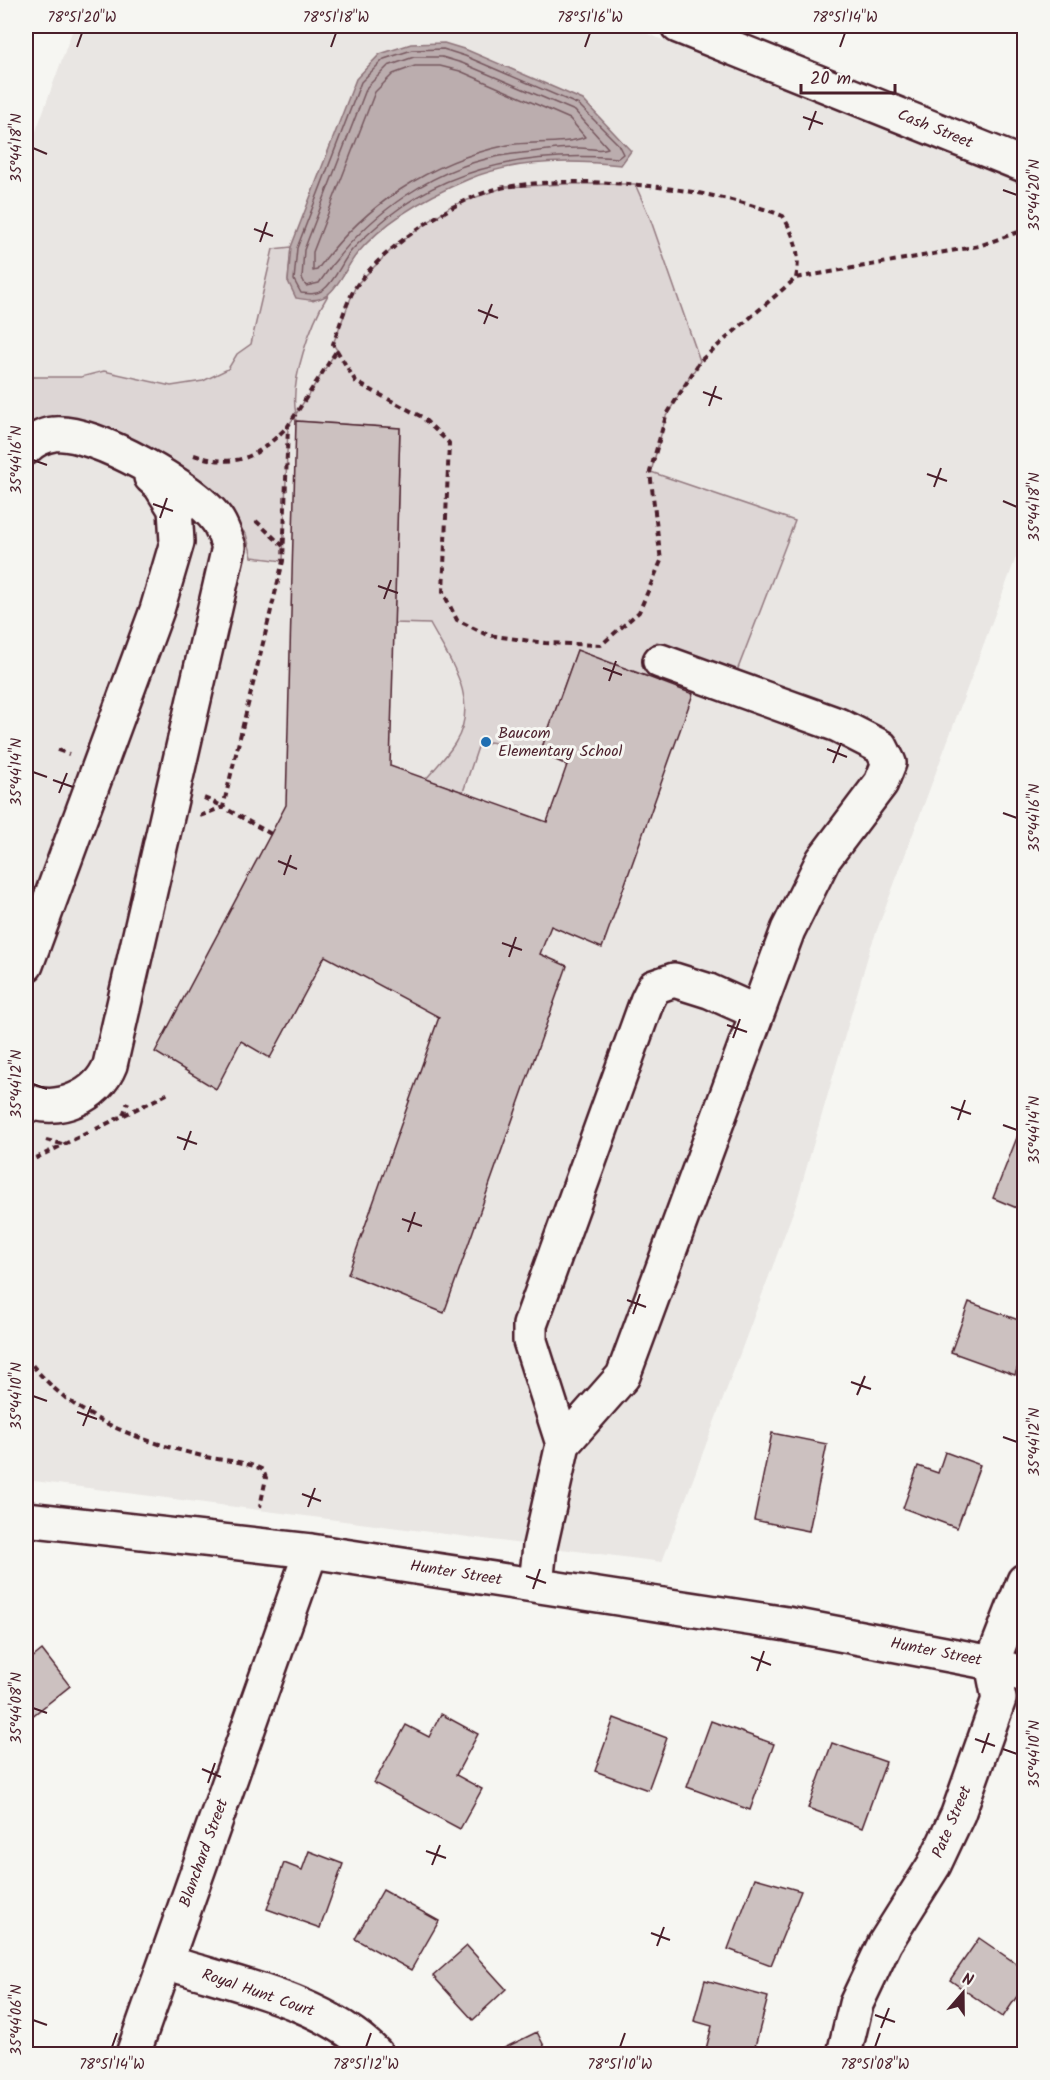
<svg xmlns="http://www.w3.org/2000/svg" width="1050" height="2080" viewBox="0 0 1050 2080" font-family="Kalam,sans-serif">
<rect width="100%" height="100%" fill="#f6f6f2"/>
<filter id="ink" filterUnits="userSpaceOnUse"><feTurbulence type="fractalNoise" baseFrequency=".0167" numOctaves="2"/><feDisplacementMap in="SourceGraphic" scale="12" xChannelSelector="R" yChannelSelector="G"/><feConvolveMatrix kernelMatrix="1 2 1 2 8 2 1 2 1" color-interpolation-filters="sRGB"/></filter>
<g filter="url(#ink)">
<path fill="#e9e6e3" d="M74 26H628L1024 184V536L870 949 796 1204 662 1562 26 1480V159Z"/>
<path fill="#ddd6d5" stroke="#947a80" stroke-width="1.5" d="M566 184H635L650 218 700 361 666 416 651 472 795 521 737 671 657 642 647 676 577 651 541 750 490 742 478 747 463 792 426 779C436 767 447 756 455 743 481 701 450 661 430 624L394 623 400 428 296 421 295 416 288 426 283 561 252 557 246 534 159 452 69 417 44 420 26 428V377H81L104 371 171 386 203 381 228 369 237 354 251 344 273 249 291 247 288 281 313 301 328 295C311 322 289 383 296 414L337 350 333 344 356 285 396 245 451 206 505 187Z"/>
<path fill="#bbadae" stroke="#8e747a" stroke-width="1.5" d="M444 43 467 50 583 100 631 151 621 165C572 160 515 159 469 179 428 196 385 220 356 255 347 266 339 287 327 295 317 302 307 300 296 298L288 281 291 247 356 79 380 54 411 44Z"/>
<g fill="none" stroke-linecap="round" stroke-linejoin="round">
<path stroke="#77585f" stroke-width="1.5" d="M443 49 465 56 579 105 618 144 623 154 618 158C538 152 454 164 389 216 377 226 363 238 352 250 342 261 335 282 323 290 316 295 308 294 301 293L294 280 297 248 361 82 384 59 412 50Z
M414 57H442L462 63 575 111 608 148C599 152 587 147 577 148 558 148 540 151 522 153 438 160 364 216 319 283L306 286 302 278 304 250 367 87 388 66Z
M415 66H440L460 71 570 119 585 137C566 145 530 141 508 145 430 161 363 206 317 270L313 271V252L375 92 393 74Z"/>
</g>
<path fill="#ccc1c0" stroke="#4a1f2b" stroke-width="1.5" d="M296 421 400 428 390 766 547 822 567 765 540 753 577 650 693 694 602 948 551 926 540 954 567 966 444 1313 348 1274 439 1017 325 956 270 1058 241 1041 216 1089 155 1052 286 805Z
M1020 1130 1024 1132V1211L993 1198Z
M969 1302 1024 1322V1349L1015 1375 951 1352Z
M772 1433 827 1444 809 1531 754 1520Z
M945 1452 980 1465 957 1528 903 1508 918 1466 938 1473Z
M42 1650 70 1686 26 1721V1663Z
M441 1714 478 1734 456 1775 482 1789 460 1829 374 1783 406 1725 429 1737Z
M614 1718 667 1738 648 1790 595 1771Z
M711 1721 774 1744 750 1810 687 1787Z
M832 1743 886 1762 862 1828 808 1808Z
M309 1851 343 1864 320 1928 267 1909 284 1863 302 1870Z
M755 1878 801 1891 771 1965 728 1949Z
M383 1890 439 1921 411 1970 355 1939Z
M26 1893 32 1895 26 1911Z
M979 1938 1024 1969V1986L1003 2017 950 1980Z
M467 1946 506 1989 473 2020 433 1976Z
M705 1980 768 1997 753 2054H728L706 2049 712 2026 694 2021Z
M537 2032 548 2054H492Z"/>
<g fill="none" stroke-linecap="round" stroke-linejoin="round">
<g stroke="#4a1f2b" stroke-width="38">
<path id="minor" d="M678 26 1024 165
M26 448C32 441 44 435 54 434 92 429 197 489 218 521 223 529 226 539 229 547L110 1065C98 1096 57 1115 26 1100
M26 965 157 610 177 542 175 509 160 485 151 477
M563 1444 530 1341V1325L647 1001 654 987 674 980 709 991 756 1012
M26 1519 311 1551 787 1624 992 1663 1024 1675
M536 1585 540 1546 563 1444 623 1376 788 930 823 860 881 783 889 763 881 747 838 725 660 661
M166 1962C234 1984 325 2001 376 2054
M133 2054 311 1551
M844 2054 856 2004 885 1943 934 1865 958 1814 999 1699 992 1663 1024 1581"/>
</g>
<path stroke="#4a1f2b" stroke-width="4" stroke-dasharray="6 4.5" stroke-linecap="butt" d="M796 278C801 254 795 237 783 216 711 187 584 174 506 187 460 194 384 247 357 285 346 301 340 326 333 344L356 382 422 417 449 443 443 592 457 620 488 635 545 643 601 645 639 612 661 561 650 472 666 416 700 361 796 278 979 246 1024 230
M194 455C238 469 257 457 288 426
M256 521 283 546
M58 750 69 754
M204 798 222 806
M200 816 223 807
M271 834 223 807 283 561 288 426 337 350
M123 1115 128 1102
M96 1129 171 1092
M46 1140 62 1144
M26 1163 89 1132
M26 1357C71 1418 134 1439 206 1457 224 1461 247 1461 263 1470L266 1478 260 1507"/>
<use href="#minor" stroke="#f6f6f2" stroke-width="33"/>
</g>
</g>
<path fill="none" stroke="#4a1f2b" stroke-width="2" d="M77 47 82 33M331 47 336 33M585 47 590 33M840 47 845 33M803 117 823 124M809 130 816 111M33 148 47 154M1003 190 1017 195M254 229 273 236M260 242 267 222M478 310 498 318M484 324 492 304M703 392 722 399M709 406 716 386M33 460 47 465M927 474 947 481M934 487 941 468M1003 501 1017 507M153 504 173 511M160 518 167 498M378 586 398 593M384 599 391 580M603 668 622 675M609 681 616 661M827 749 847 757M833 763 841 743M33 772 47 777M53 780 73 787M59 793 67 773M1003 813 1017 818M278 861 297 869M284 875 291 855M502 943 522 950M509 957 516 937M727 1025 747 1032M733 1038 740 1019M33 1084 47 1089M951 1107 971 1114M958 1120 965 1100M1003 1125 1017 1130M177 1137 197 1144M184 1150 191 1131M402 1219 422 1226M408 1232 415 1212M627 1300 646 1307M633 1314 640 1294M851 1382 871 1389M857 1395 865 1376M33 1396 47 1401M77 1412 97 1419M83 1426 91 1406M1003 1437 1017 1442M302 1494 321 1501M308 1507 315 1488M526 1576 546 1583M533 1589 540 1569M751 1657 771 1665M757 1671 764 1651M33 1708 47 1713M975 1739 995 1746M1003 1749 1017 1754M982 1753 989 1733M202 1769 221 1777M208 1783 215 1763M426 1851 446 1858M432 1865 440 1845M651 1933 670 1940M657 1946 664 1927M875 2015 895 2022M33 2020 47 2025M881 2028 889 2008M112 2047 117 2033M366 2047 371 2033M620 2047 625 2033M875 2047 880 2033"/>
<circle fill="#1f6fb2" stroke="#f6f6f2" stroke-width="2" cx="486" cy="742" r="6"/>
<g text-anchor="middle" dominant-baseline="central" stroke-width="6" stroke-linejoin="round" paint-order="stroke">
<g font-size="16" fill="#4a1f2b" stroke="#f6f6f2">
<text transform="translate(935 129) rotate(22)">Cash Street</text>
<text transform="translate(456 1573) rotate(9)">Hunter Street</text>
<text transform="translate(936 1652) rotate(11)">Hunter Street</text>
<text transform="translate(952 1822) rotate(-67)">Pate Street</text>
<text transform="translate(204 1853) rotate(-70)">Blanchard Street</text>
<text transform="translate(258 1993) rotate(19)">Royal Hunt Court</text>
</g>
<g font-size="16" fill="#4a1f2b" stroke="#f6f6f2" text-anchor="start">
<text x="498" y="733">Baucom<tspan x="498" dy="18">Elementary School</tspan></text>
</g>
</g>
<rect width="1050" height="2080" fill="none" stroke="#f6f6f2" stroke-width="66"/>
<g transform="translate(963 1993) rotate(20)" stroke="#f6f6f2" stroke-width="4.5" paint-order="stroke">
<path d="M0-4.5L10 22L0 15L-10 22Z" fill="#4a1f2b"/>
<text y="-9" font-size="16" font-weight="bold" text-anchor="middle" fill="#4a1f2b">N</text>
</g>
<path d="M801 84v9h94v-9" fill="none" stroke="#4a1f2b" stroke-width="3"/>
<text x="810" y="84" font-size="18" fill="#4a1f2b" stroke="#f6f6f2" stroke-width="4.5" paint-order="stroke">20 m</text>
<rect x="33" y="33" width="984" height="2014" fill="none" stroke="#4a1f2b" stroke-width="2"/>
<g font-size="15" text-anchor="middle" fill="#4a1f2b">
<text x="82" y="22">78°51'20"W</text>
<text x="336" y="22">78°51'18"W</text>
<text x="590" y="22">78°51'16"W</text>
<text x="845" y="22">78°51'14"W</text>
<text transform="translate(16 148) rotate(-90)" y="5">35°44'18"N</text>
<text transform="translate(1034 195) rotate(-90)" y="5">35°44'20"N</text>
<text transform="translate(16 460) rotate(-90)" y="5">35°44'16"N</text>
<text transform="translate(1034 507) rotate(-90)" y="5">35°44'18"N</text>
<text transform="translate(16 772) rotate(-90)" y="5">35°44'14"N</text>
<text transform="translate(1034 818) rotate(-90)" y="5">35°44'16"N</text>
<text transform="translate(16 1084) rotate(-90)" y="5">35°44'12"N</text>
<text transform="translate(1034 1130) rotate(-90)" y="5">35°44'14"N</text>
<text transform="translate(16 1396) rotate(-90)" y="5">35°44'10"N</text>
<text transform="translate(1034 1442) rotate(-90)" y="5">35°44'12"N</text>
<text transform="translate(16 1708) rotate(-90)" y="5">35°44'08"N</text>
<text transform="translate(1034 1754) rotate(-90)" y="5">35°44'10"N</text>
<text transform="translate(16 2020) rotate(-90)" y="5">35°44'06"N</text>
<text x="112" y="2069">78°51'14"W</text>
<text x="366" y="2069">78°51'12"W</text>
<text x="620" y="2069">78°51'10"W</text>
<text x="875" y="2069">78°51'08"W</text>
</g>
</svg>
